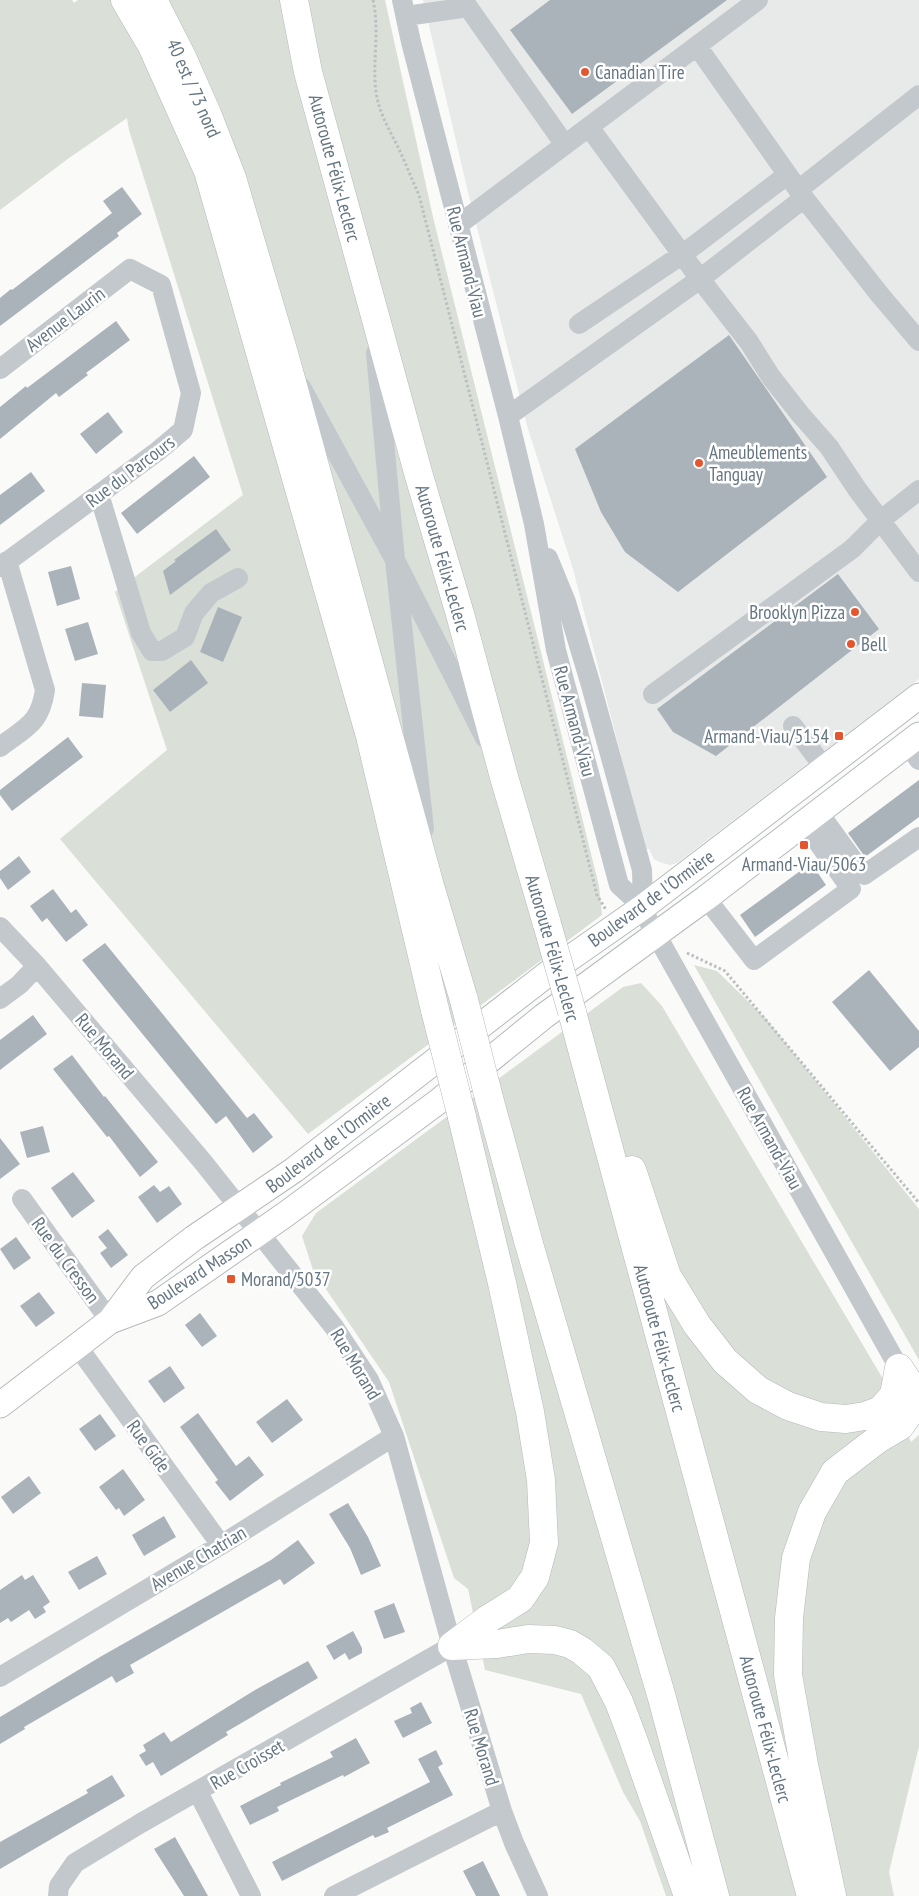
<svg xmlns="http://www.w3.org/2000/svg" width="919" height="1896" viewBox="0 0 919 1896" font-family="'PT Sans Narrow',sans-serif">
<rect width="100%" height="100%" fill="#fafaf8"/>
<path fill="#e8e9e9" d="M423 0H919V679L677 863 670 865 659 862 654 859 649 849H645L573 569 528 429 467 188Z"/>
<path fill="#dadfd7" d="M0 0H72L74 3 78 0H385L433 217 599 886 602 915 308 1134 60 839 167 750 115 592 243 495 129 130 127 118 69 158 0 210Z
M694 965 717 971 766 1019 919 1209V1360Z
M641 983 662 1006 883 1379 911 1442 919 1435V1746L889 1872 894 1896H666L640 1821 623 1792 581 1694 485 1670 468 1589 454 1578 389 1382 313 1270 302 1236 316 1213 623 987Z"/>
<path fill="#aab3b9" d="M550 0H727L572 114 510 30Z
M122 187 142 214 117 233 119 236 0 326V298L11 289 12 290 112 213 103 201Z
M116 321 130 340 86 373 88 375 59 397 56 393 0 439V407L26 386 27 388Z
M729 335 827 477 678 592 625 552 601 512 575 449Z
M108 412 123 432 96 454 80 434Z
M194 456 210 477 137 534 121 513Z
M31 472 45 491 0 525V495Z
M216 529 231 550 170 595 163 571 176 561 174 560Z
M71 566 80 599 57 606 48 572Z
M838 574 879 629 716 756 673 732 657 709Z
M218 607 242 617 223 662 200 652Z
M88 622 98 654 75 661 65 629Z
M191 660 208 683 170 712 153 690Z
M82 683 106 685 103 718 79 716Z
M68 737 83 757 12 811 0 795V790Z
M919 780V817L865 857 848 833Z
M19 856 31 872 8 890 0 878V871Z
M811 863 826 885 755 937 740 915Z
M53 889 71 913 76 909 88 925 66 942 47 918 42 922 30 906Z
M105 943 247 1118 254 1113 273 1137 253 1153 226 1116 216 1124 82 960Z
M869 970 919 1031V1047L890 1071 832 1002Z
M33 1015 47 1034 0 1070V1040Z
M72 1055 104 1097 105 1096 158 1162 140 1177 109 1136 107 1137 53 1069Z
M43 1126 50 1152 27 1158 20 1132Z
M0 1138 20 1164 0 1179Z
M73 1172 95 1201 72 1218 51 1188Z
M154 1185 160 1192 169 1186 182 1204 157 1223 138 1197Z
M108 1229 128 1255 111 1268 100 1253 107 1248 98 1237Z
M16 1237 31 1258 14 1270 0 1249Z
M39 1292 55 1313 36 1327 20 1306Z
M200 1313 217 1336 202 1347 185 1325Z
M170 1366 185 1388 164 1403 148 1381Z
M287 1399 303 1420 272 1443 256 1422Z
M198 1413 236 1466 249 1456 264 1475 230 1501 215 1482 218 1480 180 1427Z
M100 1414 116 1436 95 1451 79 1429Z
M123 1469 145 1500 124 1516 119 1508 116 1510 99 1487Z
M29 1476 41 1493 13 1514 1 1497Z
M348 1503 368 1537 381 1566 361 1575 350 1548 329 1514Z
M164 1516 176 1537 144 1556 132 1535Z
M298 1540 315 1563 284 1585 280 1579 130 1665 134 1673 116 1683 112 1676 24 1727 25 1729 0 1744V1717L100 1657 271 1560Z
M97 1556 107 1574 79 1590 68 1572Z
M22 1575 25 1580 33 1575 50 1602 43 1607 46 1612 35 1619 29 1610 11 1622 8 1618 0 1623V1590Z
M394 1603 405 1632 384 1639 374 1611Z
M353 1631 362 1648V1653L349 1660 345 1653 334 1660 326 1646Z
M308 1661 318 1678 226 1732 228 1735 161 1776 153 1762 146 1766 139 1755 146 1751 143 1745 164 1732 171 1742 255 1690Z
M421 1702 432 1723 403 1738 394 1721 412 1713 410 1708Z
M356 1738 370 1763 344 1777 343 1775 277 1807 279 1811 250 1825 240 1806 281 1785 280 1783 333 1757 330 1752Z
M436 1750 443 1764 438 1767 453 1795 387 1828 389 1832 375 1838 373 1835 282 1881 272 1862 430 1782 418 1759Z
M112 1775 125 1796 0 1869V1842L88 1793 86 1790Z
M175 1837 193 1869 208 1896H184L154 1849Z
M483 1861 500 1896H476L463 1871Z"/>
<g fill="none" stroke-linecap="round" stroke-linejoin="round">
<g stroke="#b5babe" stroke-width="27">
<path id="major" d="M110 1321 158 1303 286 1214 439 1101 544 1016 706 898 919 735
M0 1405 110 1321 143 1277 194 1238 294 1170 550 972 643 907 919 696"/>
</g>
<g stroke="#b4b9bd" stroke-width="29">
<path id="highway" d="M125 0 152 46 208 171 370 736
M153 0 181 55 208 116 232 178 285 357 430 886 464 1000
M294 0 308 72 419 476 460 614 504 777 547 924
M366 719 435 1010
M572 1012 811 1896
M489 1098 529 1244 662 1698 715 1896
M632 1170 667 1276 697 1325 725 1361 758 1390 788 1406 821 1417 846 1419 865 1416 881 1410 894 1395 899 1368
M452 1646 488 1619 520 1599 535 1577 544 1543 541 1480 530 1412 502 1283 462 1117
M452 1646 497 1644 528 1639 555 1640 570 1644 582 1651 601 1667 619 1702 633 1739 688 1896
M832 1896 804 1765 788 1675 789 1618 796 1558 812 1512 835 1472 878 1439 900 1426 913 1408V1389L899 1368"/>
</g>
<path stroke="#bbbfc2" stroke-width="3" stroke-dasharray="2.5 2.5" stroke-linecap="butt" d="M373 0C380 31 372 62 376 92 379 113 390 131 399 149 406 164 412 180 419 195L597 895 606 910
M687 953 725 971 919 1203"/>
<path stroke="#c3c8cc" stroke-width="20" d="M402 0 411 42 508 416 534 524 556 650 619 885 643 907
M406 16 468 7 565 145
M697 46 804 198 880 295 919 341
M589 127 700 279 749 342 771 377 800 414 829 447 857 489 919 572
M798 190 919 95
M458 225 758 0
M579 324 683 254 787 175
M376 353 395 560 424 829
M0 369 130 269 161 285 191 393 183 430 158 451 0 567
M301 387 395 560 485 738
M508 416 700 279 804 198
M99 494 141 633 152 651H162L185 637 194 613 211 593 238 578
M548 558 566 602 590 682 642 870 643 907 648 920 899 1368
M653 694 852 549 881 520 919 490
M793 726 824 767
M908 744 919 760
M0 747C26 727 40 724 45 690L7 561
M819 813 864 875 919 837
M706 898 754 960 851 889 805 824
M0 927 37 966 203 1162 334 1327 369 1380 394 1436 452 1646 502 1811 514 1843 538 1896
M0 999 19 985 37 966
M22 1199 110 1321
M78 1347 221 1545
M0 1677 221 1545 394 1436
M198 1792 251 1896
M58 1896 59 1886 75 1863 141 1823 452 1646
M334 1896 502 1811"/>
<use href="#major" stroke="#fff" stroke-width="25"/>
<use href="#highway" stroke="#fff" stroke-width="28"/>
<g stroke="#b4b9bd" stroke-width="29" stroke-linecap="butt">
<path id="highway-bridge" d="M547 924 572 1012
M464 1000 489 1098
M435 1010 462 1117"/>
</g>
<use href="#highway-bridge" stroke="#fff" stroke-width="28"/>
</g>
<g fill="#e4572e" stroke="#fff" stroke-width="2">
<circle cx="585" cy="72" r="5"/>
<circle cx="699" cy="463" r="5"/>
<circle cx="855" cy="612" r="5"/>
<circle cx="851" cy="644" r="5"/>
<rect x="834" y="731" width="10" height="10" rx="2.5"/>
<rect x="799" y="840" width="10" height="10" rx="2.5"/>
<rect x="226" y="1274" width="10" height="10" rx="2.5"/>
</g>
<g text-anchor="middle" dominant-baseline="central" stroke-width="5" stroke-linejoin="round" paint-order="stroke">
<g font-size="19" fill="#657683" stroke="#fff" text-anchor="start">
<text x="595" y="72">Canadian Tire</text>
<text x="709" y="452">Ameublements<tspan x="709" dy="22">Tanguay</tspan></text>
<text x="845" y="612" text-anchor="end">Brooklyn Pizza</text>
<text x="861" y="644">Bell</text>
<text x="829" y="736" text-anchor="end">Armand-Viau/5154</text>
<text x="804" y="864" text-anchor="middle">Armand-Viau/5063</text>
<text x="241" y="1279">Morand/5037</text>
</g>
<g font-size="19" fill="#657683" stroke="#fff">
<text transform="translate(194 88) rotate(66)">40 est / 73 nord</text>
<text transform="translate(335 168) rotate(75)">Autoroute Félix-Leclerc</text>
<text transform="translate(467 262) rotate(76)">Rue Armand-Viau</text>
<text transform="translate(65 319) rotate(-37)">Avenue Laurin</text>
<text transform="translate(130 471) rotate(-37)">Rue du Parcours</text>
<text transform="translate(443 558) rotate(74)">Autoroute Félix-Leclerc</text>
<text transform="translate(575 721) rotate(75)">Rue Armand-Viau</text>
<text transform="translate(651 898) rotate(-36)">Boulevard de l'Ormière</text>
<text transform="translate(553 948) rotate(74)">Autoroute Félix-Leclerc</text>
<text transform="translate(105 1046) rotate(50)">Rue Morand</text>
<text transform="translate(770 1138) rotate(61)">Rue Armand-Viau</text>
<text transform="translate(328 1143) rotate(-37)">Boulevard de l'Ormière</text>
<text transform="translate(66 1260) rotate(54)">Rue du Cresson</text>
<text transform="translate(199 1272) rotate(-33)">Boulevard Masson</text>
<text transform="translate(660 1338) rotate(75)">Autoroute Félix-Leclerc</text>
<text transform="translate(356 1364) rotate(59)">Rue Morand</text>
<text transform="translate(149 1446) rotate(54)">Rue Gide</text>
<text transform="translate(198 1558) rotate(-31)">Avenue Chatrian</text>
<text transform="translate(766 1729) rotate(75)">Autoroute Félix-Leclerc</text>
<text transform="translate(482 1747) rotate(73)">Rue Morand</text>
<text transform="translate(247 1764) rotate(-30)">Rue Croisset</text>
</g>
</g>
</svg>
